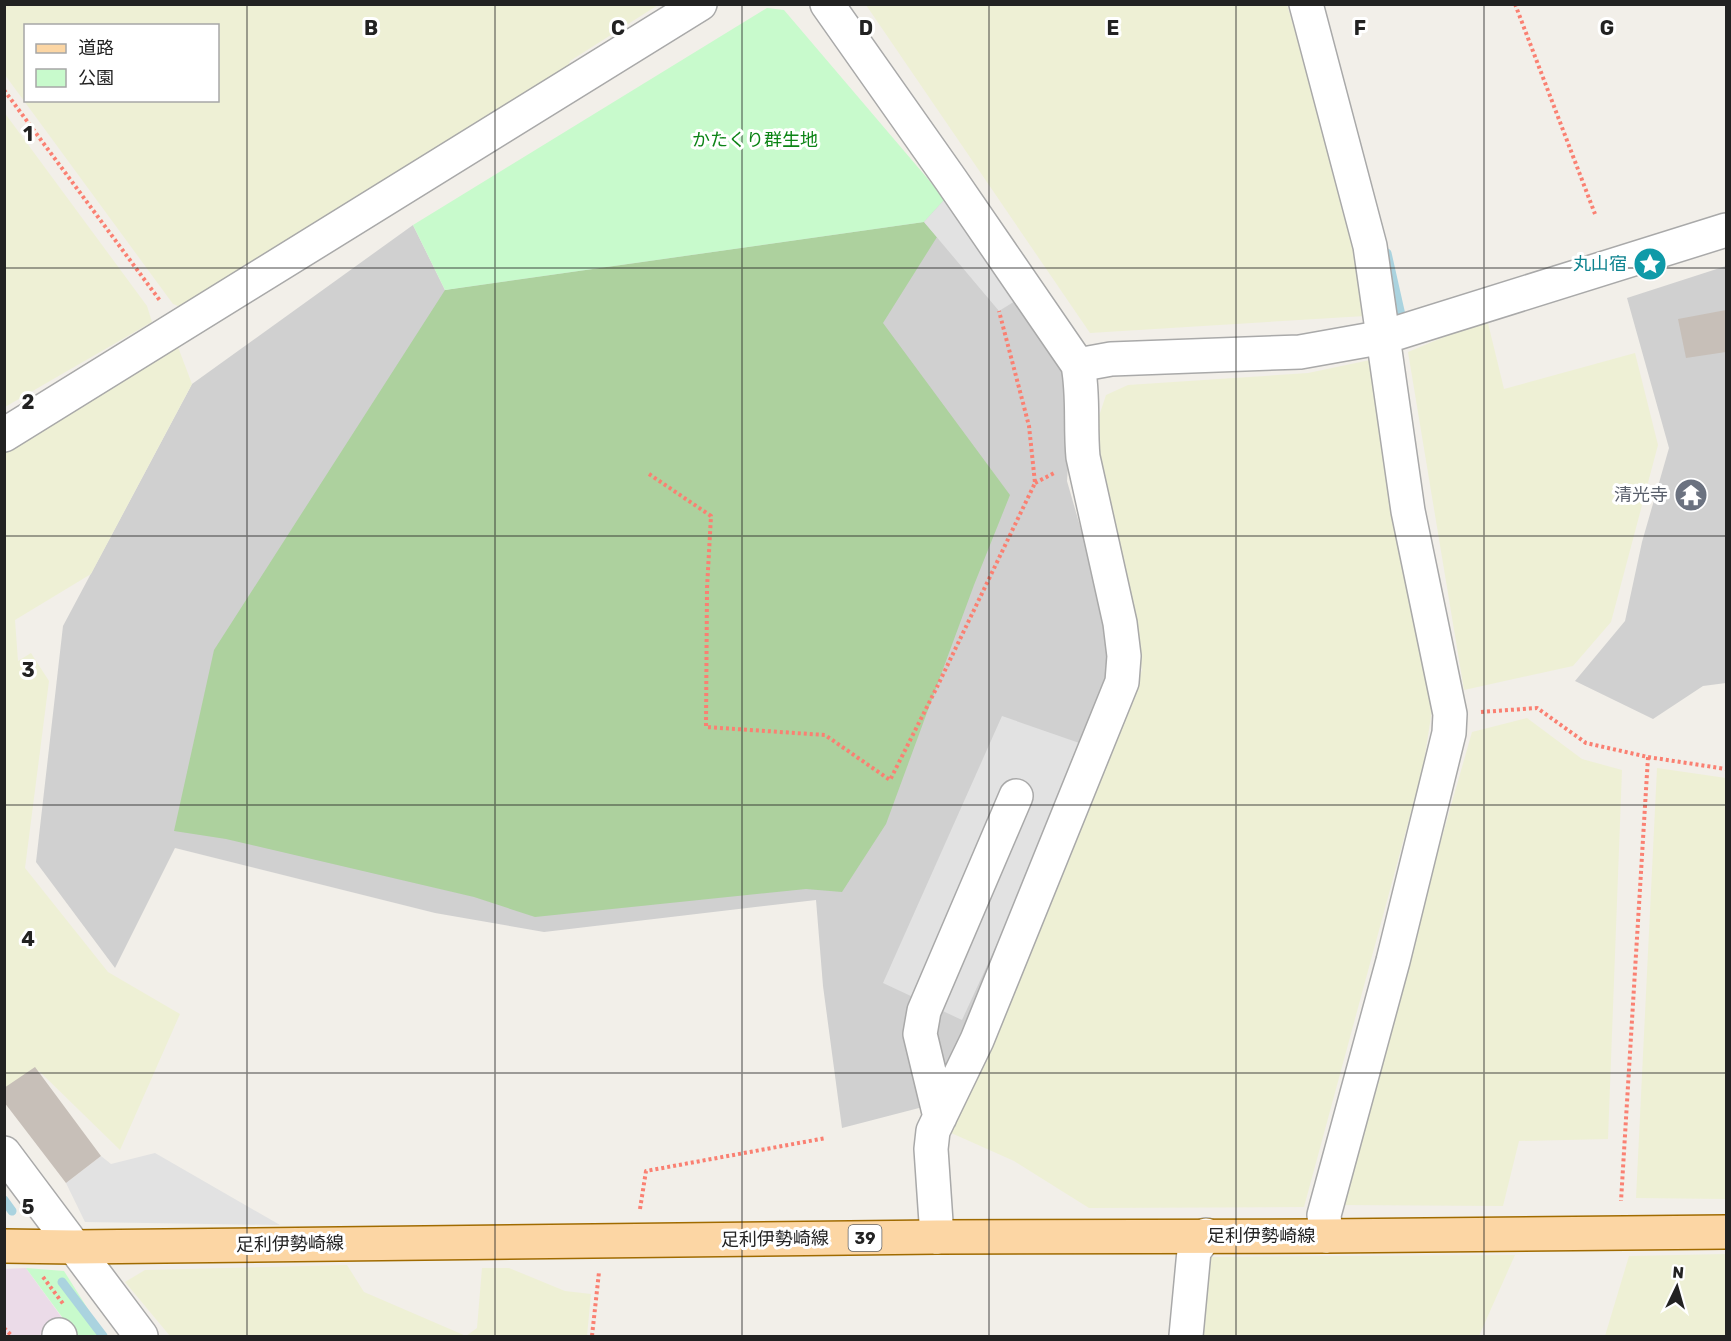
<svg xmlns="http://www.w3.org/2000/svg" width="1731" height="1341" viewBox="0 0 1731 1341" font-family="Rubik,'Noto Sans JP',sans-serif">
<rect width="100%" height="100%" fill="#f2efe9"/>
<path fill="#ebdbe8" d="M26 1268 65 1322 47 1336H5L4 1269Z"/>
<path fill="#d0d0d0" d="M945 199 1054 352 1073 395 1067 481 1111 634 1114 665 947 1087 919 1108 842 1128 823 986 816 900 544 932 435 913 175 848 115 968 36 862 63 626 192 384 413 225 445 290Z
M1726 266V683L1703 686 1653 719 1575 681 1625 621 1642 542 1669 448 1627 298Z"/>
<path fill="#eef0d5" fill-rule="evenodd" d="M4 5H658L570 61 567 70 186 309 173 304 5 75ZM26 26H218V100H26Z
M866 5H1287L1319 106 1363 269 1365 316 1090 333Z
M4 112 147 306 152 322 5 407Z
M1487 319 1504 389 1635 353 1658 445 1611 622 1573 666 1464 690 1408 352Z
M178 347 192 384 91 574 15 620 18 661 31 653 49 681 25 868 108 972 180 1014 120 1150 39 1071 5 1089V453Z
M1370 360 1432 710 1423 768 1304 1207 1089 1208 1014 1161 949 1132 1142 670 1095 428 1106 395 1128 385 1308 373Z
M1527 718 1582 759 1622 770 1608 1139 1519 1141 1503 1206 1337 1205 1472 732Z
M1657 768 1726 778V1199L1636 1198Z
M1726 1254V1336H1605L1629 1256Z
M1515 1255 1479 1336H1198L1199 1257Z
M347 1265 364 1292 466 1336 477 1328 482 1268H509L565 1291 591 1294 587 1336H170L125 1282 145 1270Z"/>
<path fill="#add19e" d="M924 222 937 237 883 323 1010 495 974 585 886 824 842 892 806 889 535 917 474 897 226 839 174 831 214 650 445 290Z"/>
<path fill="#c8facc" d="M767 8 784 10 945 199 924 222 445 290 413 225Z
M26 1268 64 1271 105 1336H76Z"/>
<path fill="#e2e2e2" d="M945 199 1020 298 999 311 924 222Z
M1002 716 1088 746 962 1020 883 983Z
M155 1153 280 1225 85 1222 66 1183 101 1156 111 1164Z"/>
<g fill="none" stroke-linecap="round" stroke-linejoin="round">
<path stroke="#aad3df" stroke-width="9" d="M1387 253 1403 324
M4 1200 12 1211
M62 1282 103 1336"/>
</g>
<path fill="#c7bfb8" d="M1726 310V352L1686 358 1678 319Z
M35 1067 101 1156 66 1183 4 1102V1088Z"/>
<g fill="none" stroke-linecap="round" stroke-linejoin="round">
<g stroke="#a9a9a9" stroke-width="36">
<path id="minor" d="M827 4 951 180 1078 365C1084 396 1080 426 1083 457L1120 623 1124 656 1122 682 977 1040 933 1131 931 1149 937 1237
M1306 4 1370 246 1408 511 1450 714 1449 733 1393 961 1324 1215 1326 1236
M1078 365 1111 359 1300 352 1384 337 1726 230
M4 435 700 4
M940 1117 920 1034 924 1011 1016 796
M4 1153 141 1336
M59 1335 60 1336
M1186 1336 1194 1251 1206 1235"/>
</g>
<g stroke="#a06b00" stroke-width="36">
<path id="major" d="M4 1246 74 1247 937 1237 1326 1236 1726 1232"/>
</g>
<path stroke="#fa8072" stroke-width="4" stroke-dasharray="3 3" stroke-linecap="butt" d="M1515 4 1595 214
M4 90 161 302
M649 474 711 516 707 588 706 727 825 735 890 780 937 687 1035 483 1029 426 999 311
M1035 483 1056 472
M1481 712 1537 708 1586 743 1648 757 1621 1201
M1648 757 1726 769
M640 1209 646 1171 826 1138
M43 1277 64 1305
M4 1328 12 1336
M592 1336 599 1272"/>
<use href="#minor" stroke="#fff" stroke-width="33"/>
<use href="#major" stroke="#fcd6a4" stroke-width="33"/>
</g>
<path fill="none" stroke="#222" stroke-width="1.5" stroke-opacity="0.55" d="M247 4V1336M495 4V1336M742 4V1336M989 4V1336M1236 4V1336M1484 4V1336M4 268H1726M4 536H1726M4 805H1726M4 1073H1726"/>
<defs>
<g id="sight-disc" transform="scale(1.725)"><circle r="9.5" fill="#0f9aa8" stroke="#fff"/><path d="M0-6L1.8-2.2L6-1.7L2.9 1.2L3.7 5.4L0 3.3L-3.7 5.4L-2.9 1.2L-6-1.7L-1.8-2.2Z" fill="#fff"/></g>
<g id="temple-disc" transform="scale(1.725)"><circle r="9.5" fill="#6b7280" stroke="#fff"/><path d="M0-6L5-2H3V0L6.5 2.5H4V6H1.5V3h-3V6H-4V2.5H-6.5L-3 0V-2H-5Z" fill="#fff"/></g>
</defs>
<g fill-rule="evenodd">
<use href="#sight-disc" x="1650" y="264"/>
<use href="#temple-disc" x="1691" y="495"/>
</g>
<g text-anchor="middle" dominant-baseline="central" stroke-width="6" stroke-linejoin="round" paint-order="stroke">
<rect fill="#fff" stroke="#646464" stroke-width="1.5" x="848.5" y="1225" width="33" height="26" rx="4.5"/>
<g font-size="16" font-weight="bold" fill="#222">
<text x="865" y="1238">39</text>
</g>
<g font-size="18" fill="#0c8416" stroke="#fff">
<text x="755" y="140">かたくり群生地</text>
</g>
<g font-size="18" fill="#0d838f" stroke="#fff" text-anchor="end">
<text x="1627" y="264">丸山宿</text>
</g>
<g font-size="18" fill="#5b616d" stroke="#fff" text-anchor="end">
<text x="1668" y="495">清光寺</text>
</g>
<g font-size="18" fill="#222" stroke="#fff">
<text x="1261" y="1236">足利伊勢崎線</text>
<text transform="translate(775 1239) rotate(-1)">足利伊勢崎線</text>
<text transform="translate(290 1244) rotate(-1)">足利伊勢崎線</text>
</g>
</g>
<g font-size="20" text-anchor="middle" font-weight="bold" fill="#222" stroke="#fff" stroke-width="6" stroke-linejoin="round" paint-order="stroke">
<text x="371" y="35">B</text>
<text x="618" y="35">C</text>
<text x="866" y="35">D</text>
<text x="1113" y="35">E</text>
<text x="1360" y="35">F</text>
<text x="1607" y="35">G</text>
<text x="28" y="141">1</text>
<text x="28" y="409">2</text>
<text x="28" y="677">3</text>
<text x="28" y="946">4</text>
<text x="28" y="1214">5</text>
</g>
<rect width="1731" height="1341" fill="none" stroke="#222222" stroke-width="12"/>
<rect x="24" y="24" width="195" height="78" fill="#ffffff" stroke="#a7a7a7" stroke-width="1.5"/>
<rect x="36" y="44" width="30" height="9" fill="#fcd6a4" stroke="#a7a7a7" stroke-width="1.5"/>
<text x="78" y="54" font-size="18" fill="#222222">道路</text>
<rect x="36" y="69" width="30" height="18" fill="#c8facc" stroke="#a7a7a7" stroke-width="1.5"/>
<text x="78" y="84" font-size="18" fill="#222222">公園</text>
<g transform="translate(1677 1287) rotate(5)" stroke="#ffffff" stroke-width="4.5" paint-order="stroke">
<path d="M0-4.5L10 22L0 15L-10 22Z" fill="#222222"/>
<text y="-9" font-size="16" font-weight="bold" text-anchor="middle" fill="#222222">N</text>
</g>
</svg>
